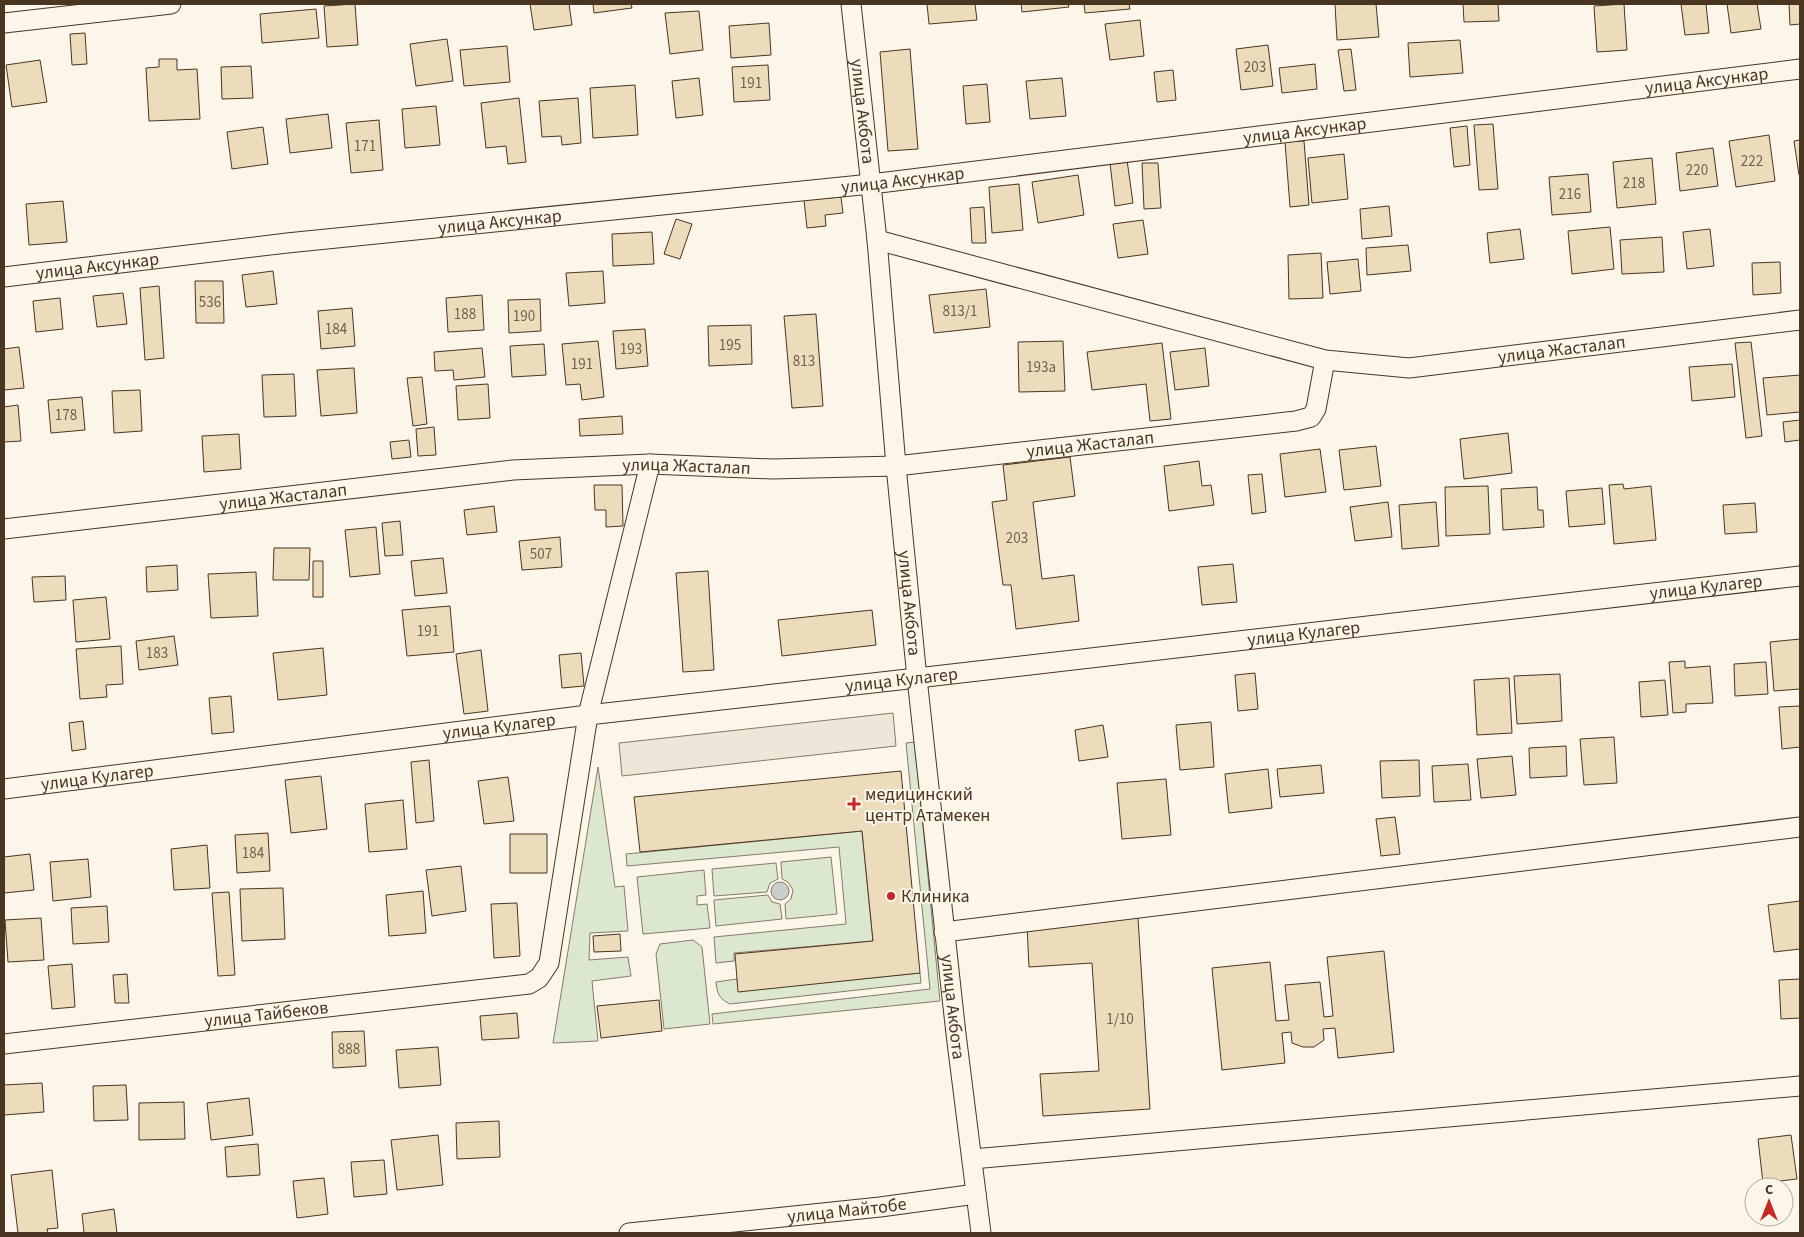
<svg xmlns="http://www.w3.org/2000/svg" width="1804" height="1237" viewBox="0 0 1804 1237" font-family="'Source Sans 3',sans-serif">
<rect width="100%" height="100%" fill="#fbf6e9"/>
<path fill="#dce7d0" stroke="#887966" d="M915 742 940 1001 713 1024 712 1014 930 989 906 743Z
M598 767 615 887 624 886 628 931 590 933 589 960 628 957 631 976 592 981 598 1041 553 1043Z
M862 831 873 941 734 953V961L716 963 714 937 846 924 839 847 627 866 626 854Z
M831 857 837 914 786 919 785 904 791 899 793 890 788 882 782 879 781 862Z
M776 863 778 879 770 883 767 892 714 896 712 869Z
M704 870 706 895 697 896V905L707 904 710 928 643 934 637 877Z
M768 895 772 902 780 904 782 919 716 926 714 900Z
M693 940 702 947 710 1024 664 1029 656 954 660 944Z
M920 973 921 983 730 1004C719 999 717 993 716 982L737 979 739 991Z"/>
<path fill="#ede7d9" stroke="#887966" d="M893 713 896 746 622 776 619 743Z"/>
<path fill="#c9cecd" stroke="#887966" d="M771 891a9 9 0 1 1 18 0a9 9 0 1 1-18 0Z"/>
<path fill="#ecdcbc" stroke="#4a3520" d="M355 4 358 45 327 47 324 6Z
M530 4H569L572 25 534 30Z
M593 4H631L632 8 594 13Z
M927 4H975L977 20 929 24Z
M1021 4H1068L1069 7 1022 12Z
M1084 4H1129L1130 9 1085 13Z
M1335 4H1376L1379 37 1337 40Z
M1463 4H1498L1499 21 1464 22Z
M1624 4 1627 50 1597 52 1594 6Z
M1681 4H1706L1709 33 1685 35Z
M1727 4H1757L1761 29 1731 33Z
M1789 4H1800V24L1790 25Z
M316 9 319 38 262 43 260 14Z
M699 11 703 50 670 54 665 13Z
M1140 20 1144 56 1110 60 1105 24Z
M769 23 771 55 731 58 729 26Z
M85 33 87 64 72 65 70 34Z
M447 39 453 81 416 86 410 44Z
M1460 40 1463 73 1410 77 1408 43Z
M1268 45 1273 86 1241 90 1236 49Z
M507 46 510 82 464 86 460 50Z
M910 49 918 149 888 151 880 52Z
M1351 49 1356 90 1344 91 1338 50Z
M159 59H177V70L197 69 200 119 149 121 146 68 159 67Z
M40 60 47 102 12 107 6 65Z
M1315 64 1317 89 1282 93 1279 68Z
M768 65 770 100 734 102 732 67Z
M251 66 253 98 222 99 221 67Z
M1173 70 1176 100 1157 102 1154 72Z
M699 78 703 115 676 118 672 81Z
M1062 78 1066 116 1030 119 1026 81Z
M987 84 990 122 966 124 963 86Z
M635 85 638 135 593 138 590 88Z
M519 98 526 162 508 164 506 146 486 148 481 103Z
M578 98 581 143 562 145 561 136 542 137 539 101Z
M436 106 440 145 405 148 402 109Z
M328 114 332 148 290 153 286 119Z
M379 120 383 170 351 173 346 123Z
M1493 124 1498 189 1479 190 1474 125Z
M1467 126 1470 165 1454 167 1450 128Z
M263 127 268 164 232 169 227 132Z
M1769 135 1775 181 1736 187 1729 141Z
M1800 140V175H1799L1794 141Z
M1304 141 1309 205 1290 207 1285 142Z
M1713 148 1718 186 1680 191 1676 153Z
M1344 154 1348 199 1312 203 1308 158Z
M1652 158 1656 204 1617 208 1613 162Z
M1127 160 1133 203 1115 206 1110 163Z
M1142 163H1158L1161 208 1144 209Z
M1588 174 1591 212 1552 215 1549 177Z
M1078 175 1084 215 1038 223 1032 182Z
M1019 184 1023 230 992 233 989 187Z
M841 197 843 213 825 215 826 226 807 228 804 200Z
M63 201 67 242 29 245 26 204Z
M1389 206 1392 236 1362 239 1360 209Z
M984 207 986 243H972L970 208Z
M676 219 692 224 680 259 664 254Z
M1143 220 1148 254 1118 258 1113 224Z
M1610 227 1614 269 1572 274 1568 231Z
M1520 229 1524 259 1490 263 1487 233Z
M1710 229 1714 266 1687 269 1683 232Z
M652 232 654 264 613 266 612 234Z
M1662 237 1664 272 1622 274 1620 240Z
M1408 245 1411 271 1367 275 1366 248Z
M1321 253 1323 298 1289 299 1288 255Z
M1358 259 1361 291 1330 294 1327 262Z
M1780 262 1781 293 1753 295 1752 263Z
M273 271 277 304 246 307 242 275Z
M603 271 605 303 569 306 566 273Z
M195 281H223L224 323H196Z
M159 286 164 358 145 360 140 288Z
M986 289 990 327 934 333 929 295Z
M123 293 127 324 97 327 93 296Z
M482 295 484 330 448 332 446 298Z
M60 298 63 329 36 332 33 301Z
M540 299 541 331 509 333 508 300Z
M352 308 355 346 321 349 318 311Z
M816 314 823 406 792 408 784 316Z
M751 325 752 364 709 366 708 326Z
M645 329 648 366 616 369 613 331Z
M598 341 604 397 582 400 580 384 566 385 562 344Z
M1063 341 1065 391 1019 392 1018 342Z
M1751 342 1762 436 1746 438 1735 343Z
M1162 343 1171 419 1150 421 1146 384 1092 390 1087 352Z
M544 344 546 375 512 377 510 346Z
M19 347 24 388 4 390V349Z
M482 348 485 377 454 380 453 370 435 371 434 352Z
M1205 348 1209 386 1175 390 1170 352Z
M1732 364 1735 397 1692 401 1689 367Z
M354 368 357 413 321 416 317 370Z
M294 374 296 416 264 417 262 375Z
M1800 375V412L1767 415 1763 378Z
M422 377 427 424 413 426 407 378Z
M488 384 490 418 458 420 456 386Z
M140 390 142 431 114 433 112 391Z
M82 397 85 430 51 433 48 400Z
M18 405 21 441 4 442V407Z
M622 416 623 434 580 436 579 419Z
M1800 420V440L1785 442 1783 422Z
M434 427 436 455 418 456 416 429Z
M1508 433 1512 473 1464 479 1460 439Z
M239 434 241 469 204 472 202 436Z
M409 440 411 457 392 459 390 442Z
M1376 446 1381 486 1344 490 1339 450Z
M1320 449 1326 492 1285 497 1280 454Z
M1070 457 1075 496 1033 502 1042 579 1074 575 1079 621 1016 629 1011 585H1003L992 502 1007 500 1003 465Z
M1199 461 1202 486 1211 485 1214 505 1169 511 1164 466Z
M1262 474 1266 512 1252 514 1248 475Z
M1623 484 1624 489 1651 486 1656 540 1614 544 1609 485Z
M594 485H622L623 526 606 527V510H595Z
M1488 486 1490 534 1446 536 1445 487Z
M1537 487 1538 510H1543L1544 527 1503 530 1501 489Z
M1602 488 1605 524 1569 527 1566 491Z
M1388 502 1392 537 1355 541 1350 507Z
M1436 502 1439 546 1402 549 1399 505Z
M1755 503 1757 532 1725 534 1723 505Z
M494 506 497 532 467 535 464 510Z
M400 521 403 555 385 556 382 523Z
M376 527 380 574 350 577 345 530Z
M560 537 562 567 522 570 519 541Z
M274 548H310L309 580H273Z
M443 558 447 593 415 596 411 561Z
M313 561H323V597H313Z
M1233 564 1237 602 1202 605 1198 567Z
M177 565 178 590 147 592 146 567Z
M708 571 714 670 683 672 676 573Z
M256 572 258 616 211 618 208 574Z
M65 576 66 600 34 602 32 577Z
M106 597 110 639 76 642 73 600Z
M450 606 454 652 407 656 402 610Z
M872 610 876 645 782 656 778 620Z
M174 636 178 665 139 670 136 641Z
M1800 639V689L1774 691 1770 642Z
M121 646 123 684 106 685 107 697 80 699 76 649Z
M323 648 327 695 278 700 273 653Z
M481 650 488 711 464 714 456 654Z
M581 653 584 686 562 688 559 655Z
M1685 661V668L1710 666 1713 703 1686 704V712L1673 713 1669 662Z
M1766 662 1768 694 1735 696 1734 664Z
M1255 673 1258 709 1238 711 1235 675Z
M1560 674 1562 721 1517 724 1514 676Z
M1509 678 1512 733 1477 735 1474 680Z
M1665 680 1668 715 1641 717 1639 682Z
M231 696 234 732 212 734 209 698Z
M1800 706V747L1782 749 1779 707Z
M83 721 86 749 72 751 69 723Z
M1211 722 1214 767 1180 770 1176 725Z
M1103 725 1108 757 1079 761 1075 730Z
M1614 737 1617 783 1584 785 1580 739Z
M1566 746 1567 776 1530 778 1529 748Z
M1512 756 1516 795 1481 798 1477 759Z
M429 760 434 821 416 823 411 762Z
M1419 760 1420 796 1382 798 1380 761Z
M1468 764 1471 800 1434 802 1432 766Z
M1321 765 1324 793 1280 797 1277 769Z
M1268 769 1272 808 1229 813 1225 774Z
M901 771 920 973 738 992 735 954 873 941 862 831 640 852 634 797Z
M321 776 327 829 291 833 285 780Z
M508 777 514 821 484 824 478 781Z
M1166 779 1171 835 1122 839 1117 783Z
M403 800 407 849 369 852 365 804Z
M1395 817 1400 854 1381 856 1376 819Z
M268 833 270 871 237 873 235 835Z
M510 834H547V873H510Z
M207 845 210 888 174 890 171 849Z
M30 854 34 890 4 893V857Z
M88 859 91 897 53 901 50 862Z
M461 866 466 911 432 916 426 870Z
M283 888 285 939 242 941 240 889Z
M423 891 426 933 389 936 386 895Z
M229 892 235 975 218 976 212 893Z
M1800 901V949L1774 952 1768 905Z
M517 903 520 956 494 958 491 904Z
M107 906 109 942 73 944 71 908Z
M41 918 44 960 8 962 5 920Z
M1138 918 1150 1109 1043 1116 1040 1074 1099 1071 1092 963 1029 967 1027 925Z
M620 934 621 951 594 952 593 936Z
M1384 951 1394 1052 1338 1058 1335 1028 1323 1029 1324 1040 1314 1047H1303L1292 1043 1291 1032 1282 1033 1285 1063 1222 1070 1212 968 1270 962 1276 1021 1289 1020 1285 985 1320 982 1324 1017 1333 1016 1327 957Z
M72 964 75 1007 52 1009 48 966Z
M127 974 129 1003H115L113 975Z
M1800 979V1018L1781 1019 1779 980Z
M659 1000 662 1031 601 1038 597 1006Z
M517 1013 519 1038 482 1040 480 1016Z
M364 1031 366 1066 333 1068 332 1032Z
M438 1047 441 1085 399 1088 396 1050Z
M42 1083 44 1112 4 1115V1085Z
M126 1085 128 1120 94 1121 93 1086Z
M249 1098 253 1135 211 1140 207 1103Z
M184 1102 185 1139 139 1140V1103Z
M499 1121 500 1157 457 1159 456 1123Z
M438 1135 443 1185 397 1190 391 1140Z
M1791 1135 1797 1179 1763 1183 1758 1139Z
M258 1144 260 1175 227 1177 225 1147Z
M384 1160 387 1194 354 1197 351 1162Z
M52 1170 58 1228 47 1229 48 1233H18L11 1175Z
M324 1178 328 1214 297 1218 293 1181Z
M114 1209 117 1233H84L82 1214Z"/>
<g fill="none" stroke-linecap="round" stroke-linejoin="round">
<g stroke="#4a3520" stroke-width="21">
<g id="minor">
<path id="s1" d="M851 4 877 240 896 466 917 678 956 1034 981 1233"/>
<path d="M4 23 171 4"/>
<path id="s2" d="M877 240 1325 360 1409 368 1800 320"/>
<path id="s3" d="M4 277 287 243 871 184 1800 69"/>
<path id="s4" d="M4 529 513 470 650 464 772 469 896 466 1296 421 1311 417 1316 409 1325 360"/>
<path id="s5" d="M4 789 588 715 917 678 1800 576"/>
<path d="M944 932 1800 827"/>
<path id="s6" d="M4 1044 529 984 539 978 549 963 588 715 650 464"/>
<path d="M972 1159 1800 1086"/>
<path id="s7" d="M629 1233 880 1207 976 1194"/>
</g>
</g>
<use href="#minor" stroke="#fbf6e9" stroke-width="19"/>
</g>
<g fill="#c62828" stroke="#fbf6e9" stroke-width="2">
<path d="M851.5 796.5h5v5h5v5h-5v5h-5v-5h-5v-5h5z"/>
<circle cx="891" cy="896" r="5"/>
</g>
<g text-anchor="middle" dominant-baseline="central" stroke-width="4" stroke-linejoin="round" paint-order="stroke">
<g font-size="15" fill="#725f47">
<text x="1255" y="67">203</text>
<text x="751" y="83">191</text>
<text x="365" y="146">171</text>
<text x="1752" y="161">222</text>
<text x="1697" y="170">220</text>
<text x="1634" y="183">218</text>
<text x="1570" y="194">216</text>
<text x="210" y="302">536</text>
<text x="960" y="311">813/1</text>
<text x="465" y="314">188</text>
<text x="524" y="316">190</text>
<text x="336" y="329">184</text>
<text x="730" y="345">195</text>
<text x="631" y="349">193</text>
<text x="804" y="361">813</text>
<text x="582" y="364">191</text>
<text x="1041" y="367">193а</text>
<text x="66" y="415">178</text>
<text x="1017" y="538">203</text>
<text x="541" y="554">507</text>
<text x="428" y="631">191</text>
<text x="157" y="653">183</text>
<text x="253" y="853">184</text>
<text x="1120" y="1019">1/10</text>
<text x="349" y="1049">888</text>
</g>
<g font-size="18" fill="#4a3520" stroke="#fbf6e9">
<text stroke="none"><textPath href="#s3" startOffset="1714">улица Аксункар</textPath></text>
<text stroke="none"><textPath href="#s1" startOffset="108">улица Акбота</textPath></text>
<text stroke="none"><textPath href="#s3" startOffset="1309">улица Аксункар</textPath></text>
<text stroke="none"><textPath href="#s3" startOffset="904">улица Аксункар</textPath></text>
<text stroke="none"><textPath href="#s3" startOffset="499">улица Аксункар</textPath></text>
<text stroke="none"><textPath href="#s3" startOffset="94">улица Аксункар</textPath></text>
<text stroke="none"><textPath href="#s2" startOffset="702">улица Жасталап</textPath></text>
<text stroke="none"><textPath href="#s4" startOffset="1091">улица Жасталап</textPath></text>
<text stroke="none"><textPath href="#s4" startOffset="686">улица Жасталап</textPath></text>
<text stroke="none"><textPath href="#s4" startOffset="281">улица Жасталап</textPath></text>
<text stroke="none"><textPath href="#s5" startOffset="1714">улица Кулагер</textPath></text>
<text stroke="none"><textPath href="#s1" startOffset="602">улица Акбота</textPath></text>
<text stroke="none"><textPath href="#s5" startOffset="1309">улица Кулагер</textPath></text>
<text stroke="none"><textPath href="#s5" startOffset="904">улица Кулагер</textPath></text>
<text stroke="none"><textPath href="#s5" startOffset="499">улица Кулагер</textPath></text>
<text stroke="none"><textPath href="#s5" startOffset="94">улица Кулагер</textPath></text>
<text stroke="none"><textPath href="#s1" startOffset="1008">улица Акбота</textPath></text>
<text stroke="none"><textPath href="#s6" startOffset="264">улица Тайбеков</textPath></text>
<text stroke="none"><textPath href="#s7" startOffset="219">улица Майтобе</textPath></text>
</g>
<g font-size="18" fill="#4a3520" stroke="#fbf6e9" text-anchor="start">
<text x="865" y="794">медицинский<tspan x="865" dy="21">центр Атамекен</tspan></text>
<text x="901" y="896">Клиника</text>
</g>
</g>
<rect width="1804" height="1237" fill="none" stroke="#4a3520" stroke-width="10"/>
<g transform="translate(1769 1202)"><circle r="24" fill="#fbf6e9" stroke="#b4a999"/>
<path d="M0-4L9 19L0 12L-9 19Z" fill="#c62828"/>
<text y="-8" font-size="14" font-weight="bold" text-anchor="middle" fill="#4a3520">С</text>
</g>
</svg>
